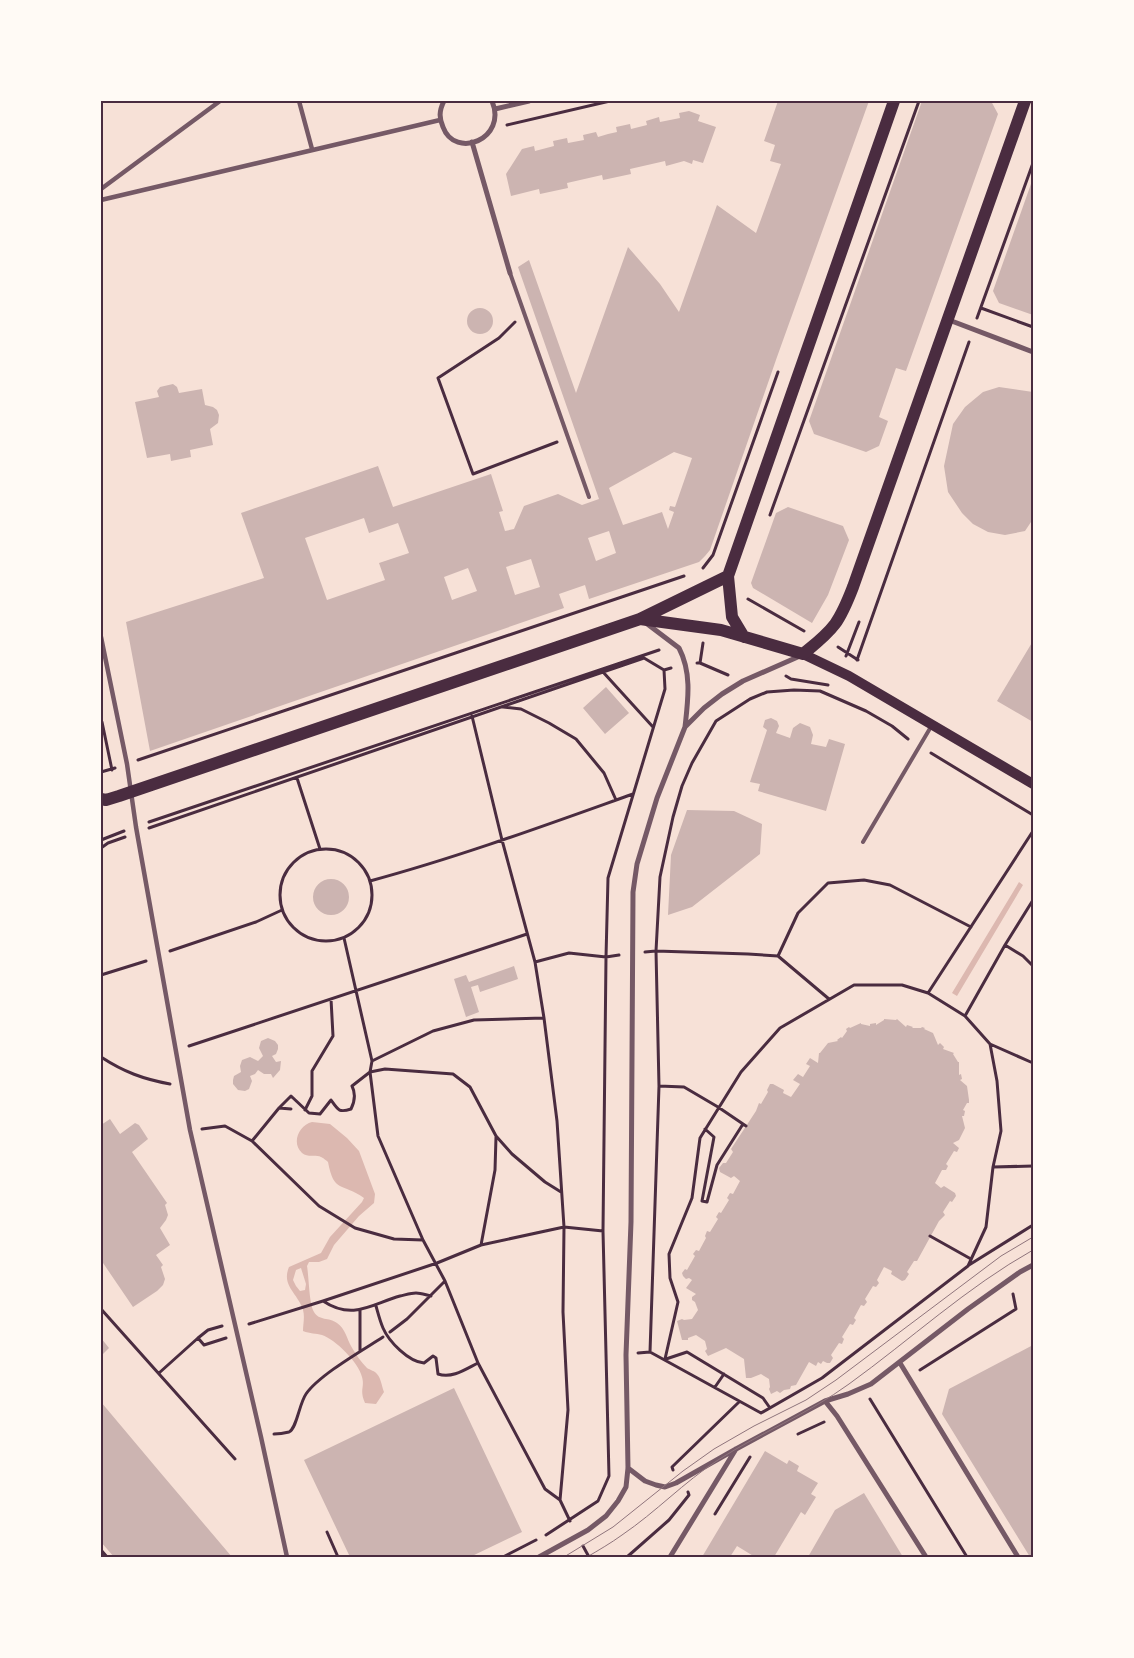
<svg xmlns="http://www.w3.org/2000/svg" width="1134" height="1658" viewBox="0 0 1134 1658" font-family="Cabin,sans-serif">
<rect width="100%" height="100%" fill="#f7e1d7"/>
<path fill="#dcb8b0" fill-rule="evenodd" d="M1019 882 1023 885 957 996 952 993Z
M312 1122 330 1124 347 1138 359 1151 375 1194 374 1203 359 1216 334 1245 327 1259 319 1262H309L307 1266C309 1278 309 1303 314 1312 319 1321 329 1317 337 1323 345 1328 347 1339 351 1346 355 1353 361 1362 367 1368 370 1370 375 1371 377 1374 381 1378 382 1387 384 1392L376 1404 365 1403C359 1390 365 1387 362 1377 359 1363 335 1339 322 1335 316 1333 310 1334 303 1331 303 1324 305 1317 303 1310 298 1293 281 1286 289 1267L321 1253 330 1237 362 1202 364 1198C342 1182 334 1194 328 1162 327 1161 322 1157 321 1157 315 1154 308 1158 302 1153 291 1143 299 1125 312 1122ZM301 1268 306 1284 305 1290 300 1291 296 1286 293 1280 296 1270Z"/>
<path fill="#ccb4b1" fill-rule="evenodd" d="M778 101H869L777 357 710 550 705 556 699 562 589 599 585 585 559 594 564 608 150 751 126 622 264 578 241 513 378 466 393 507 491 474 503 511 499 512 505 531 514 529 524 506 558 494 582 505 599 499 518 267 529 260 576 393 628 247 660 284 679 312 717 205 756 233 781 164 770 161 775 145 764 141ZM674 452 692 458 675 507 670 506 669 510 674 512 668 529 662 512 623 525 609 488ZM364 518 369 533 398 523 409 553 379 563 385 580 327 600 305 538ZM609 531 616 553 596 561 588 538ZM531 559 540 587 515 595 506 567ZM468 568 477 591 452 600 444 577Z
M922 101H991L998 114 906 371 896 368 879 417 888 421 879 446 866 452 814 434 809 421Z
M689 111 700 115 698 121 716 127 703 163 693 160 692 164 684 161 666 166 665 161 630 169 631 174 603 180 602 175 567 183 568 188 540 194 539 189 511 196 506 174 522 149 534 146 535 151 554 146 553 141 567 138 568 143 584 140 583 135 596 132 598 137 608 134 617 132 616 127 630 124 631 129 647 125 646 121 659 117 660 122 680 118 679 113Z
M1032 181H1033V315L999 303 993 291Z
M467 321a13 13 0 1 1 26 0a13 13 0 1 1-26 0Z
M173 384 177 387 179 393 202 389 205 405 213 407 217 410 219 415 218 423 210 429 213 445 190 450 191 457 171 461 170 454 147 458 135 402 159 397 157 391 160 387Z
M999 387 1033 392V519L1025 531 1005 535 988 532 973 524 962 513 948 492 944 466 953 424 965 407 983 392Z
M788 507 843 526 849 540 828 595 812 623 753 588 751 583 776 513Z
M1033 641V722L997 701Z
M606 687 629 713 605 734 583 708Z
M771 718 777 721 779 726 776 733 790 738 793 728 800 723 810 727 813 735 811 744 826 747 829 739 845 744 826 811 758 791 760 784 750 782 767 730 763 727 765 720Z
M687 810 734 811 762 824 760 854 692 907 668 915 671 855Z
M313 897a18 18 0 1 1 36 0a18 18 0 1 1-36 0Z
M514 966 518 979 480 992 478 985 471 987 479 1012 466 1017 454 979 466 975 469 982Z
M884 1019 896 1020 897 1019 906 1027 907 1025 913 1027 912 1028H921L922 1027 925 1028 924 1029 933 1033 938 1045 940 1043 944 1047 943 1049 954 1053 953 1054 958 1062H959V1075L961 1074 962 1079 960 1080 967 1086 969 1100V1103H967L963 1110 965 1111 964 1116H962L965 1128 959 1140 953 1143 959 1148 957 1152 954 1151 946 1164 948 1166 946 1170H942L935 1183 941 1188 944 1186 955 1193 956 1196 952 1202 950 1201 943 1212 945 1215 939 1221 917 1261H914L907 1272 909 1274 905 1280 902 1281 891 1274 892 1271 884 1267 877 1280 879 1283 876 1287 873 1286 865 1299 867 1302 864 1306 861 1305 854 1318 856 1320 853 1325 850 1324 842 1337 844 1339 842 1344 839 1343 831 1355 833 1358 830 1363H827L823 1361 821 1364 818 1362 816 1366 809 1362 796 1385 791 1386 790 1389 784 1390 780 1393 777 1391 771 1394 769 1389 770 1387 769 1379 761 1374 751 1378H746L744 1359 726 1348 708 1356 705 1351 707 1349 705 1341 696 1335 688 1338V1340H682L677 1321 682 1319 684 1320 692 1319 698 1310 695 1302 692 1300V1297L696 1294 686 1288 692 1280 689 1278 686 1279 683 1276 682 1273 685 1269 687 1270 695 1256 693 1254 696 1250 699 1251 706 1238 705 1236 707 1231 710 1232 718 1219 716 1217 719 1212 721 1213 729 1200 727 1198 730 1193 733 1194 740 1181 734 1176 731 1178 720 1172 719 1168 723 1163H726L733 1152 731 1149 756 1111 759 1103 761 1104 768 1092 767 1090 770 1084H773L784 1090 783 1093 791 1097 800 1084 793 1080 798 1074 803 1077 810 1066 806 1064 810 1058 818 1063 819 1053H820L828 1043 838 1041 837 1040 841 1037 842 1038 847 1031 846 1029 849 1027 850 1028 861 1023V1024L870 1026V1024L876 1023V1025L884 1020Z
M268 1038 275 1041 278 1045V1049L276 1054 272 1056 276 1062 281 1061 280 1070 273 1078 271 1074H264L258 1070 255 1074 250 1076 252 1081 249 1089 245 1091 238 1090 233 1084V1080L234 1076 241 1072 240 1066 242 1060 250 1057 258 1061 263 1056 259 1048 261 1041Z
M110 1119 120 1134 135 1123 139 1125 148 1139 132 1152 167 1203 165 1205 168 1215 166 1220 160 1228 170 1245 156 1255 163 1265 161 1267 165 1279 163 1285 157 1291 133 1307 101 1260V1125Z
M101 1338 109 1348 101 1356Z
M1033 1345V1557H1030L942 1414 949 1389Z
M454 1388 522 1532 470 1557H350L304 1460Z
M101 1402 159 1471 232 1557H114L101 1542Z
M765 1451 787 1464 789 1460 799 1466 797 1471 818 1483 811 1494 816 1497 805 1515 801 1512 774 1557H755L737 1546 730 1557H702Z
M864 1493 903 1557H808L835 1510Z"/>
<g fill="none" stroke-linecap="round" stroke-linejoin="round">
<path stroke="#4a2c40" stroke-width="3" d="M507 125 610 101
M981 308 1033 327
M977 318 1033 163
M515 322 499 338 438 378 473 474 557 442
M770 515 919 101
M703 568 713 555 778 372
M748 599 804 631
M838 647 858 660
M846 656 859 622
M857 660 969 342
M697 663H700L728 675
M700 663 703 643
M786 676 791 679 828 685
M503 707 521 709 549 723 576 739 604 773 616 800
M472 716 502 840 535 962 544 1018 557 1121 564 1227 563 1312 568 1410 560 1500
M102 722 112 770
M653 727 603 672 644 658 664 670 671 668
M931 753 1033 815
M138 760 684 576
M101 772 115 768
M297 778 320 849
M149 822 659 650
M149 828 603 672
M101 840 124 831
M101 848 108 843 125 837
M280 895a46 46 0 1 1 92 0a46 46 0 1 1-92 0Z
M370 881C459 857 546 825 633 794
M1033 900 1005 945 1023 956 1033 966
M344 938 372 1061
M170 951 256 922 282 910
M645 952 656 951 748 954 778 956 829 999
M778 956 798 913 828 883 864 880 890 885 971 927
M535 962 569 953 606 957 619 955
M101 975 146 961
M928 993 1033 831
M965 1016 1005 945
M990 1044 1033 1063
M189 1046 527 934
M101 1057C124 1072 143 1079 170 1084
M659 1086 684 1087 718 1107 746 1126
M279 1108 291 1109
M305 1110 312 1096V1071L333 1036 331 999
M202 1129 225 1126 252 1141 319 1206 355 1228 394 1239 423 1240 445 1281 478 1363 545 1489 560 1500 570 1521
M705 1129 714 1137 702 1201 707 1202 717 1165 743 1124
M252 1141 279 1108 291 1096 309 1113 320 1114 331 1100C338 1110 339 1113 351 1109 355 1101 356 1094 352 1086L370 1072 385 1069 453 1074 470 1087 496 1136 512 1154 545 1182 561 1192
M993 1167 1033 1166
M930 1236 971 1259
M423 1240 378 1136 370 1072 372 1061 433 1031 474 1020 544 1018
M481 1245 495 1170 496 1137
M969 1265 1033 1225
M323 1301C353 1321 372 1304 400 1296 405 1295 411 1293 416 1293 421 1293 426 1295 431 1296
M376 1306C378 1313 380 1321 383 1328 389 1342 409 1362 424 1363L433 1356 436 1358 438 1374C452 1379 466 1369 478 1363
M101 1309 235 1459
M249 1324 323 1301 437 1263 481 1245 564 1227 603 1231
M390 1332 407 1319 445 1281
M198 1338 208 1330 222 1326
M360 1351V1310
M638 1353 650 1352
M665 1359 678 1302 670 1278 669 1254 692 1198 700 1138 741 1072 780 1028 854 985H902L928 993 965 1016 990 1044 997 1081 1001 1131 993 1167 986 1227 968 1266 822 1378 761 1413 650 1352 659 1086 656 951 660 877 673 817 682 786 692 763 716 721 750 699 767 692 794 690 820 691 866 711 892 726 908 739
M666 1359 687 1352 763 1398 770 1408
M920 1370 1016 1309 1013 1294
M159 1373 198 1338 204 1345 226 1338
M715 1387 724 1374
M870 1399 967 1557
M274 1434C279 1434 285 1433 289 1432 297 1428 299 1404 306 1394 319 1375 363 1350 383 1337
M798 1434 824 1422
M673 1470 672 1467 739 1402
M715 1514 750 1457
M327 1532 338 1557
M546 1535 598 1501 609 1476 603 1231 606 957 608 878 665 689 664 670
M583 1546 589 1557
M101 1550 107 1557
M503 1557 536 1540
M627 1557 669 1520 689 1495 688 1492"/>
<path stroke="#755966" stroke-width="4" d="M510 273 589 497
M863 842 932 725"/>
<path stroke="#755966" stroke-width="4.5" d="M299 101 312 149
M101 189 220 101
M101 200 440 120
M101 637 127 764 136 827 190 1130 261 1437 287 1557"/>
<path stroke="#755966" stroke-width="5" d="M444 101C439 111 439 118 443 127 455 160 508 139 492 101
M495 109 529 101
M472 142 510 273
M949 320 1033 352
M646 623 679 648C692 673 688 700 685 727
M900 1363 1018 1557
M825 1401 837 1416 926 1557
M628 1468 645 1481 656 1485 665 1487 676 1483 736 1449 825 1401 848 1394 871 1384 968 1309 1020 1272 1033 1265
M539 1557 588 1530 606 1516 618 1501 626 1487 628 1468 626 1355 631 1222 633 892 637 864 657 798 685 727 704 708 722 694 743 681 800 656
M670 1557 736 1449"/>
<path stroke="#4a2c40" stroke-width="10" d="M803 654 849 676 1033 784"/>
<path stroke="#4a2c40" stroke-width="12" d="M640 619 728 576
M744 637 732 617 728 576 894 101
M101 799 106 800 119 796 640 619 721 630 803 654C814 645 826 636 835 624 843 613 848 600 853 587L1025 101"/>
<path stroke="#8f747c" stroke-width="1" d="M564 1557 613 1527 683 1471 714 1449 754 1426 806 1400 836 1380 1001 1256 1033 1237
M587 1557C599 1550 611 1543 622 1535 656 1512 684 1482 718 1460 760 1433 808 1414 849 1384 910 1340 967 1287 1033 1250"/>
</g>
<rect width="1134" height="1658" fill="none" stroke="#fffaf5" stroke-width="205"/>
<rect x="102" y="102" width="930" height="1454" fill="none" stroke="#4a2c40" stroke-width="2"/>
</svg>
